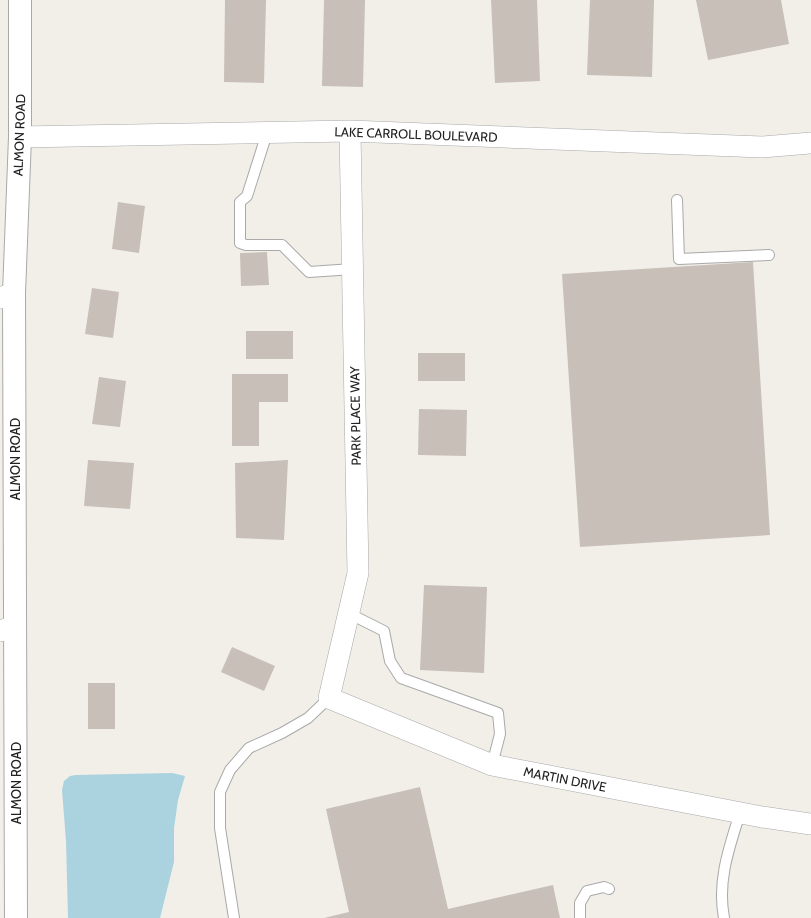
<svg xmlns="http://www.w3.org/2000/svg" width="811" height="918" viewBox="0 0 811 918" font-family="Cabin,sans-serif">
<rect width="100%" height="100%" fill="#f2efe9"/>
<path fill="#aad3df" d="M172 773 185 776 178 800 174 828V862L160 918H68L66 841 62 790 64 781 70 776 76 775Z"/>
<path fill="#c7bfb8" d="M225 0H266L264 83 224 82Z
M324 0H365L363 87 322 86Z
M491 0H537L540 81 495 83Z
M590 0H654L652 77 587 75Z
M696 0H781L789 44 708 60Z
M118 202 145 206 139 253 112 249Z
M267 252 269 285 241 286 240 253Z
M753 262 770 535 580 547 562 274Z
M92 288 119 292 113 338 85 334Z
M246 331H293V359H246Z
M418 353H465V381H418Z
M232 374H288V402H259V446H232Z
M99 377 126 381 120 427 92 424Z
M419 409 467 410 466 456 418 455Z
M88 460 134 463 130 509 84 506Z
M288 460 284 540 236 538 235 463Z
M424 585 487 587 484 673 420 670Z
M232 647 275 666 264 691 221 672Z
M88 683H115V729H88Z
M420 787 448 909 553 885 560 918H324L349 912 326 809Z"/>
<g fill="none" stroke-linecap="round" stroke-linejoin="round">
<g stroke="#a9a9a9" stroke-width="12">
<path id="service" d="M267 133 247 196 240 202V243L246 245H282L309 272 353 269
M677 200 679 259 769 255
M348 613 384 631 390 661 401 678 498 713 500 734 492 765
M234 918 220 828V792L230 770 249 748 282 733 308 718 329 698
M580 918V903L587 891 604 887 609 889
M724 918C717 881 729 848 740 813"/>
</g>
<g stroke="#a9a9a9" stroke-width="22">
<path id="minor" d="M350 131 358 573 329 698 492 765 762 817 811 824
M20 137 350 131 762 147 811 143
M0 298 14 293
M0 631 15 626"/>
</g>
<g stroke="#a9a9a9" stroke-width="24">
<path id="tertiary" d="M16 918 14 293 20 137V0"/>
</g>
<use href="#service" stroke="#fff" stroke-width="10"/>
<use href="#minor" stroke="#fff" stroke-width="21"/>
<use href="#tertiary" stroke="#fff" stroke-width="22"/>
</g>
<g text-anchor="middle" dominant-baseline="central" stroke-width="3" stroke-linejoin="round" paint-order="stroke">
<g font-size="13" fill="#222" stroke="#fff">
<text transform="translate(416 134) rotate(2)">LAKE CARROLL BOULEVARD</text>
<text transform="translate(19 135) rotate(-88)">ALMON ROAD</text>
<text transform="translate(355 416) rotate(-91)">PARK PLACE WAY</text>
<text transform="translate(15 459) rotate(-90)">ALMON ROAD</text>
<text transform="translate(565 779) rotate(11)">MARTIN DRIVE</text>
<text transform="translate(16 783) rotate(-90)">ALMON ROAD</text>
</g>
</g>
</svg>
